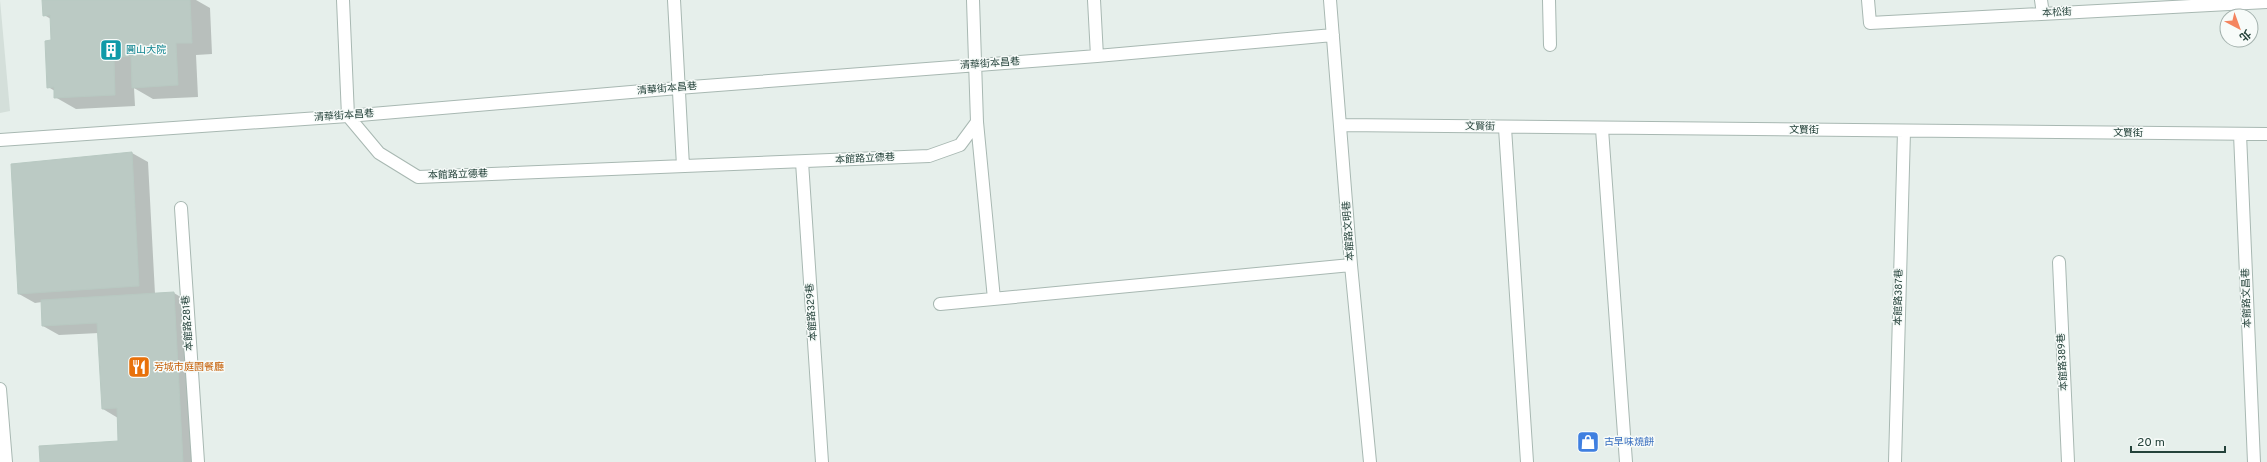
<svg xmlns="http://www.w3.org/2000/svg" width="2267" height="462" viewBox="0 0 2267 462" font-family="Overpass,'Noto Sans TC',sans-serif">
<rect width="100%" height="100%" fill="#e6efeb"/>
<path fill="#d4dfda" d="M0 0 10 111 0 113Z"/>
<path fill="#0003" d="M43 0H196L210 8 212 54 196 55 198 97 153 99 134 88 135 106 76 109 55 97V91L48 87 52 41 51 19 44 15Z
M132 153 148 162 155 294 174 293 189 302 197 462H41L119 442 118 418 103 409 99 333 59 335 43 326 42 302 35 303 19 294 12 165Z"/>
<path fill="#bbcac4" stroke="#b8c9c2" d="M42 0H190L192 43H176L178 85 132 88 131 56 114 57 115 95 54 98V87L47 88 45 41 51 40 50 15 43 16Z
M132 152 139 286 18 294 11 164Z
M174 292 183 462H40L39 446 118 441 117 408 102 409 97 323 42 326 41 300Z"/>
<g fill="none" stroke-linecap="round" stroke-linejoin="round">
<g stroke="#a8b8b2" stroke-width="14">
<path id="minor" d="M343 0 348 116 379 153 418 177 929 156 960 145 977 122 973 0
M674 0 683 166
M1094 0 1097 56
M1330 0 1351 265 1370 462
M1549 0 1550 45
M1868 0 1870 23 2267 2
M2041 0 2043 14
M977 122 994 299
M1340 125 2267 134
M1505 128 1527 462
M1602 129 1626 462
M2240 134 2254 462
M0 140 348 116 678 88 1097 56 1333 35
M802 162 822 462
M181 208 198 462
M2059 262 2068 462
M940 304 1351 265
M0 389 6 462
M1895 462 1904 131"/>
</g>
<use href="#minor" stroke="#fff" stroke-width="12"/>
</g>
<defs>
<g id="building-square" transform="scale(1.15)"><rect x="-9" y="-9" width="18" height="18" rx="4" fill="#0f9aa8" stroke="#f7fbf9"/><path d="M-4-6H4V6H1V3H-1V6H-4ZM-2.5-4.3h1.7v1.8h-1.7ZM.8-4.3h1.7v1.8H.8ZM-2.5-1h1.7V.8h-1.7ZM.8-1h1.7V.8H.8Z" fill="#fff"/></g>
<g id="restaurant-square" transform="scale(1.15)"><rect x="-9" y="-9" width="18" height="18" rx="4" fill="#e8710a" stroke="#f7fbf9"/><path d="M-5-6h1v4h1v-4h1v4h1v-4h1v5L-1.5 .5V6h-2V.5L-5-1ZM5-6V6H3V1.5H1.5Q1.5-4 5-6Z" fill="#fff"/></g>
<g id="shop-square" transform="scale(1.15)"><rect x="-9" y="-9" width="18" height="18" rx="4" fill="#3f7fe0" stroke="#f7fbf9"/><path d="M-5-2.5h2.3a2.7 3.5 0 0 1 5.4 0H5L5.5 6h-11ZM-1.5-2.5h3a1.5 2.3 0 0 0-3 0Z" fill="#fff"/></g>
</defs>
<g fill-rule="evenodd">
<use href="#building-square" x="111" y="50"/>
<use href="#restaurant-square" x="139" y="367"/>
<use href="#shop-square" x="1588" y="442"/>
</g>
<g text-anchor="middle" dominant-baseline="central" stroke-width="3" stroke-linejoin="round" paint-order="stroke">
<g font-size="10" fill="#24423a" stroke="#f7fbf9">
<text transform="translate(2057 13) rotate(-3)">本松街</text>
<text transform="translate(990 64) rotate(-4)">清華街本昌巷</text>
<text transform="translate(667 89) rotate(-5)">清華街本昌巷</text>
<text transform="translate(344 116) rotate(-4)">清華街本昌巷</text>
<text transform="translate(1480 127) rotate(1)">文賢街</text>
<text x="1804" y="130">文賢街</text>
<text x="2128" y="133">文賢街</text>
<text transform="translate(865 159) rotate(-3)">本館路立德巷</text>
<text transform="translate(458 175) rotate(-2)">本館路立德巷</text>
<text transform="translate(1349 231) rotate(-94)">本館路文明巷</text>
<text transform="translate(1899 297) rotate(-89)">本館路387巷</text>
<text transform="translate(2247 298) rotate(-92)">本館路文昌巷</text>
<text transform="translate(812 312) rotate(-94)">本館路329巷</text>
<text transform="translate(188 323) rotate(-94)">本館路281巷</text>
<text transform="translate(2063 362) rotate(-93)">本館路389巷</text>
</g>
<g font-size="10" fill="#0d838f" stroke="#f7fbf9" text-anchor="start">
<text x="126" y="50">圓山大院</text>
</g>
<g font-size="10" fill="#c56008" stroke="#f7fbf9" text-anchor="start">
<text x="154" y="367">芳城市庭園餐廳</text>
</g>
<g font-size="10" fill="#366cbe" stroke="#f7fbf9" text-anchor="start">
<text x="1604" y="442">古早味燒餅</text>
</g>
</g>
<g transform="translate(2239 28) rotate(139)"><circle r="19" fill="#f7fbf9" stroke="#a3b1ad"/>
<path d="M0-3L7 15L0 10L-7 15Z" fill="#f4845f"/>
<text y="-6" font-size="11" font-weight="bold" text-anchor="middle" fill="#24423a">北</text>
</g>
<path d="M2131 446v6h94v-6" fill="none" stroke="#24423a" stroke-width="2"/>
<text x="2137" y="446" font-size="12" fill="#24423a" stroke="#f7fbf9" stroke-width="3" paint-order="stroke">20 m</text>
</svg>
